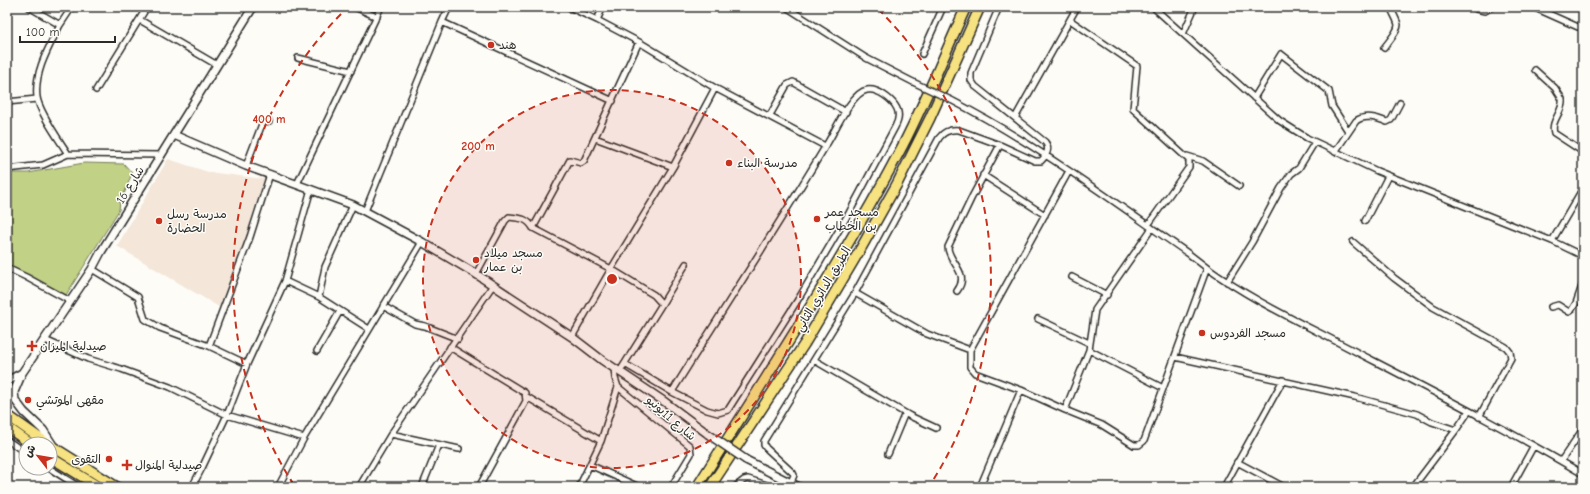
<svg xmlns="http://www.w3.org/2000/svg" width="1590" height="494" viewBox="0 0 1590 494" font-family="'Comic Neue','Playpen Sans Arabic',sans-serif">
<rect width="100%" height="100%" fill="#fdfcf7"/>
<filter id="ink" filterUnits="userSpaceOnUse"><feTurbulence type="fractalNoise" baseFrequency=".025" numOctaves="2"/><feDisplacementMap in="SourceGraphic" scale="8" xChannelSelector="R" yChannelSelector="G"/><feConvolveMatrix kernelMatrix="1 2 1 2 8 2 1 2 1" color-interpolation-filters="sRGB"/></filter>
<g filter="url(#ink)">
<path fill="#f4e6d8" d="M168 159 208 172 264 179 252 216 245 244 219 307 117 246Z"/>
<path fill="#c1d186" stroke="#767e58" d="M84 163 124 164 132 173 123 197 120 201 119 210 66 295 7 265V173H28Z"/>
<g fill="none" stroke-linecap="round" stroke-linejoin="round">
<g stroke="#2b2b2b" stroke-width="8">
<path id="street" d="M29 7 60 25C49 47 34 72 37 97 39 112 60 141 68 154L162 155
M355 7 377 17
M569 7 597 20
M603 7 597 20 639 42 715 88 825 146
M786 7 866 58 913 82
M1153 7 1280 121 1307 138 1377 171 1552 241 1583 256
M1473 7 1476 9 1485 11 1492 7
M1533 7 1578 27H1583
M140 20 217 65
M1070 20 1137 66 1133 109 1189 160V167L1148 225
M442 22 613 101
M60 25 72 7
M1183 34 1195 7
M1384 48C1388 42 1398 32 1398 25 1397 19 1392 13 1391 7
M922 54 943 7
M298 58 351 71
M1535 70 1555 88 1562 99C1564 112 1550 120 1554 133L1583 152
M96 90 147 7
M1254 98 1281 54 1329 91 1332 106 1348 131
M951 100C1035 143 1111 200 1189 254L1207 268 1144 441 1139 445H1134L1102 425 1065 410 1021 390 975 373 970 367V350L1069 171
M7 102 37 99
M770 115 787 85 793 82 846 112
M1015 118 1077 7
M595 138 673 167
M1335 152 1356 121C1365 114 1377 118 1387 122L1391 120 1400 103
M1187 156 1203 161 1239 186
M246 166 262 124 265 122 269 121
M7 169 43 165 68 154
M983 175 1045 215
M297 184 381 7
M353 205 325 267 319 297 369 329
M365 211 442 22 449 7
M1365 221 1388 176
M533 228 611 269 654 295 662 304
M1552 241 1583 188
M1353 242 1394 278 1433 307 1506 347 1510 352 1511 358 1479 417
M7 268 26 277 70 301
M1207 268C1250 299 1297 321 1343 345 1424 387 1505 428 1583 474
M92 269 138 297 145 319 160 328 209 346 247 364
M476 274 505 221 509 217C520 218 527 218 533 228L570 160 581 163 584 161 639 42
M1072 277 1107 295
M285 281 319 297
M1227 282 1252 242 1281 188 1291 174 1299 168 1315 142
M957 291C971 273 948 262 948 247L972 197 1000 145
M855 293 927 334 970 350
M383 306 415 324 425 326 458 339
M1551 307 1558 305 1569 312 1571 311 1576 303 1583 283
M1038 319 1089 343
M572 337 611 269 673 167 715 88
M45 340 88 359 121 369 170 387 227 415 304 438
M209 346 250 237 270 174
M450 347 525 393 526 401 479 487
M1089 350 1163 388
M317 351 340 311
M1175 357 1355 397 1417 414 1432 422 1456 430 1469 411
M814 360 910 416 936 428
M625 364 672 392 707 410 718 413 728 410 799 298 849 213 895 127C903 113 896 103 884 95 878 91 873 89 867 90 852 92 836 129 828 142 778 226 724 308 672 392
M614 368 615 378 618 387 690 446 691 454 671 487
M620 371 662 304 686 264
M527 397 601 441
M1065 410 1089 350 1095 310 1152 228
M391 434 459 449
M7 440 26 453
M888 454 905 413
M1561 461 1583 429
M1237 462 1284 487
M590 465 639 487
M49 468 79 487
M192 487 202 468 227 415 247 364 285 281 311 189
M278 487 304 438 422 242
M359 487 391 434 493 285
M422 487 439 445
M579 487 601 441 618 387
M735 487 744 480 748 479 773 487
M789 487 794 475 793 473 766 448 764 445V441L855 293 939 138C944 131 950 129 959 130L1000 145 1035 161H1041C1047 155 1050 148 1045 142L975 86 971 80V73L999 7
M980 487 1021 390
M1224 487 1283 380
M1413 487 1456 430
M1511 487 1533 447"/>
</g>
<g stroke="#2b2b2b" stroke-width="10">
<path id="secondary" d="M174 135 246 166 353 205 422 242 476 274 572 337 602 360 665 402 708 434
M7 381 22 373
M54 447 43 430 24 412 15 400 14 392 22 373 92 269 101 252 253 7
M746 460 799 487"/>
</g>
<g stroke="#2b2b2b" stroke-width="12">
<path id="highway" d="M7 415 48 444
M7 427 31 444
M50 445 117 487
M50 457 99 487
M697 487C768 374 841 263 903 145 926 100 945 53 966 7
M710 487 805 343 860 250 897 184 930 118 980 7"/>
</g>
<use href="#street" stroke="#fdfcf7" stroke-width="5"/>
<use href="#secondary" stroke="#fdfcf7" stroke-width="7"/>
<use href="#highway" stroke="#f7e281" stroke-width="9"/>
<g stroke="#2b2b2b" stroke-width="8" stroke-linecap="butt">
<path id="street-bridge" d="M913 82 951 100"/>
</g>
<g stroke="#2b2b2b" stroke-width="10" stroke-linecap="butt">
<path id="secondary-bridge" d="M708 434 746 460"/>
</g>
<use href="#street-bridge" stroke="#fdfcf7" stroke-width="5"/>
<use href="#secondary-bridge" stroke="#fdfcf7" stroke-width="7"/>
</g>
</g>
<circle cx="612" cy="279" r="189" fill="#c8321e" fill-opacity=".12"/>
<g fill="none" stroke="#c8321e" stroke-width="2" stroke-dasharray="7 5">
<circle cx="612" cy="279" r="189"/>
<path d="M294 485A379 379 0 0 1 346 9M878 9A379 379 0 0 1 930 485"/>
</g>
<g fill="#c8321e" stroke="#fdfcf7" stroke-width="1.5">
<circle cx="491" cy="45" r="4"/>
<circle cx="729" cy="163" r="4"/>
<circle cx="817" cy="219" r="4"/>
<circle cx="159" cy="221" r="4"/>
<circle cx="476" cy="260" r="4"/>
<circle cx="1202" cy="333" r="4"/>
<path d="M30 340h4v4h4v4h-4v4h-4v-4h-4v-4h4z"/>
<circle cx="28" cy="400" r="4"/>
<circle cx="109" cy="459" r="4"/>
<path d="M125 459h4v4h4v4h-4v4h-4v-4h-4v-4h4z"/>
</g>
<g text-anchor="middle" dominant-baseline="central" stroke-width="3" stroke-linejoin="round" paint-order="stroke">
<g font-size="12" fill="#2b2b2b" stroke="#fdfcf7" text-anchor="start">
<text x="499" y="45">هند</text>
<text x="737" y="163">مدرسة البناء</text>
<text x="825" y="212">مسجد عمر<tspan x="825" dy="14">بن الخطاب</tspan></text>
<text x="167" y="214">مدرسة رسل<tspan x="167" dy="14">الحضارة</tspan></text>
<text x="484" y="253">مسجد ميلاد<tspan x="484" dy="14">بن عمار</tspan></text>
<text x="1210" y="333">مسجد الفردوس</text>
<text x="40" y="346">صيدلية الميزان</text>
<text x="36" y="400">مقهى الموتشي</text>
<text x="101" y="459" text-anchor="end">التقوى</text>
<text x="135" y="465">صيدلية المنوال</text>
</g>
<g font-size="12" fill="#2b2b2b" stroke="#fdfcf7">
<text transform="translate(130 185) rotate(-58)">شارع 16</text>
<text transform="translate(823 289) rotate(-59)">الطريق الدائري الثاني</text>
<text transform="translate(671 418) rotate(41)">شارع 11يونيو</text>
</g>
</g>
<circle cx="612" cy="279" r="6" fill="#c8321e" stroke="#fdfcf7" stroke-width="2"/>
<g font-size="12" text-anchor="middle" font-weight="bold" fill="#c8321e" stroke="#fdfcf7" stroke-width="3" stroke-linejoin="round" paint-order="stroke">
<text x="269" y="123">400 m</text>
<text x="478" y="150">200 m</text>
</g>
<rect width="1590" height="494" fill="none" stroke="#fdfcf7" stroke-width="24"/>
<rect x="12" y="12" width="1566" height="470" fill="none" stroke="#2b2b2b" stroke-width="1.5" filter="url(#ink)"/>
<g transform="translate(38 456) rotate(301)"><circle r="19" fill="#fdfcf7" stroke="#a9a8a5"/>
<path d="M0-3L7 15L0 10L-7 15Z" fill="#c8321e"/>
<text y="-6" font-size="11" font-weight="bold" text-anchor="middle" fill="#2b2b2b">ش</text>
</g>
<path d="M20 36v6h95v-6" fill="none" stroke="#2b2b2b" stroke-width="2"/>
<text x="26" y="36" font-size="12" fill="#2b2b2b" stroke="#fdfcf7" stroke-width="3" paint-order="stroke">100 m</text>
</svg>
